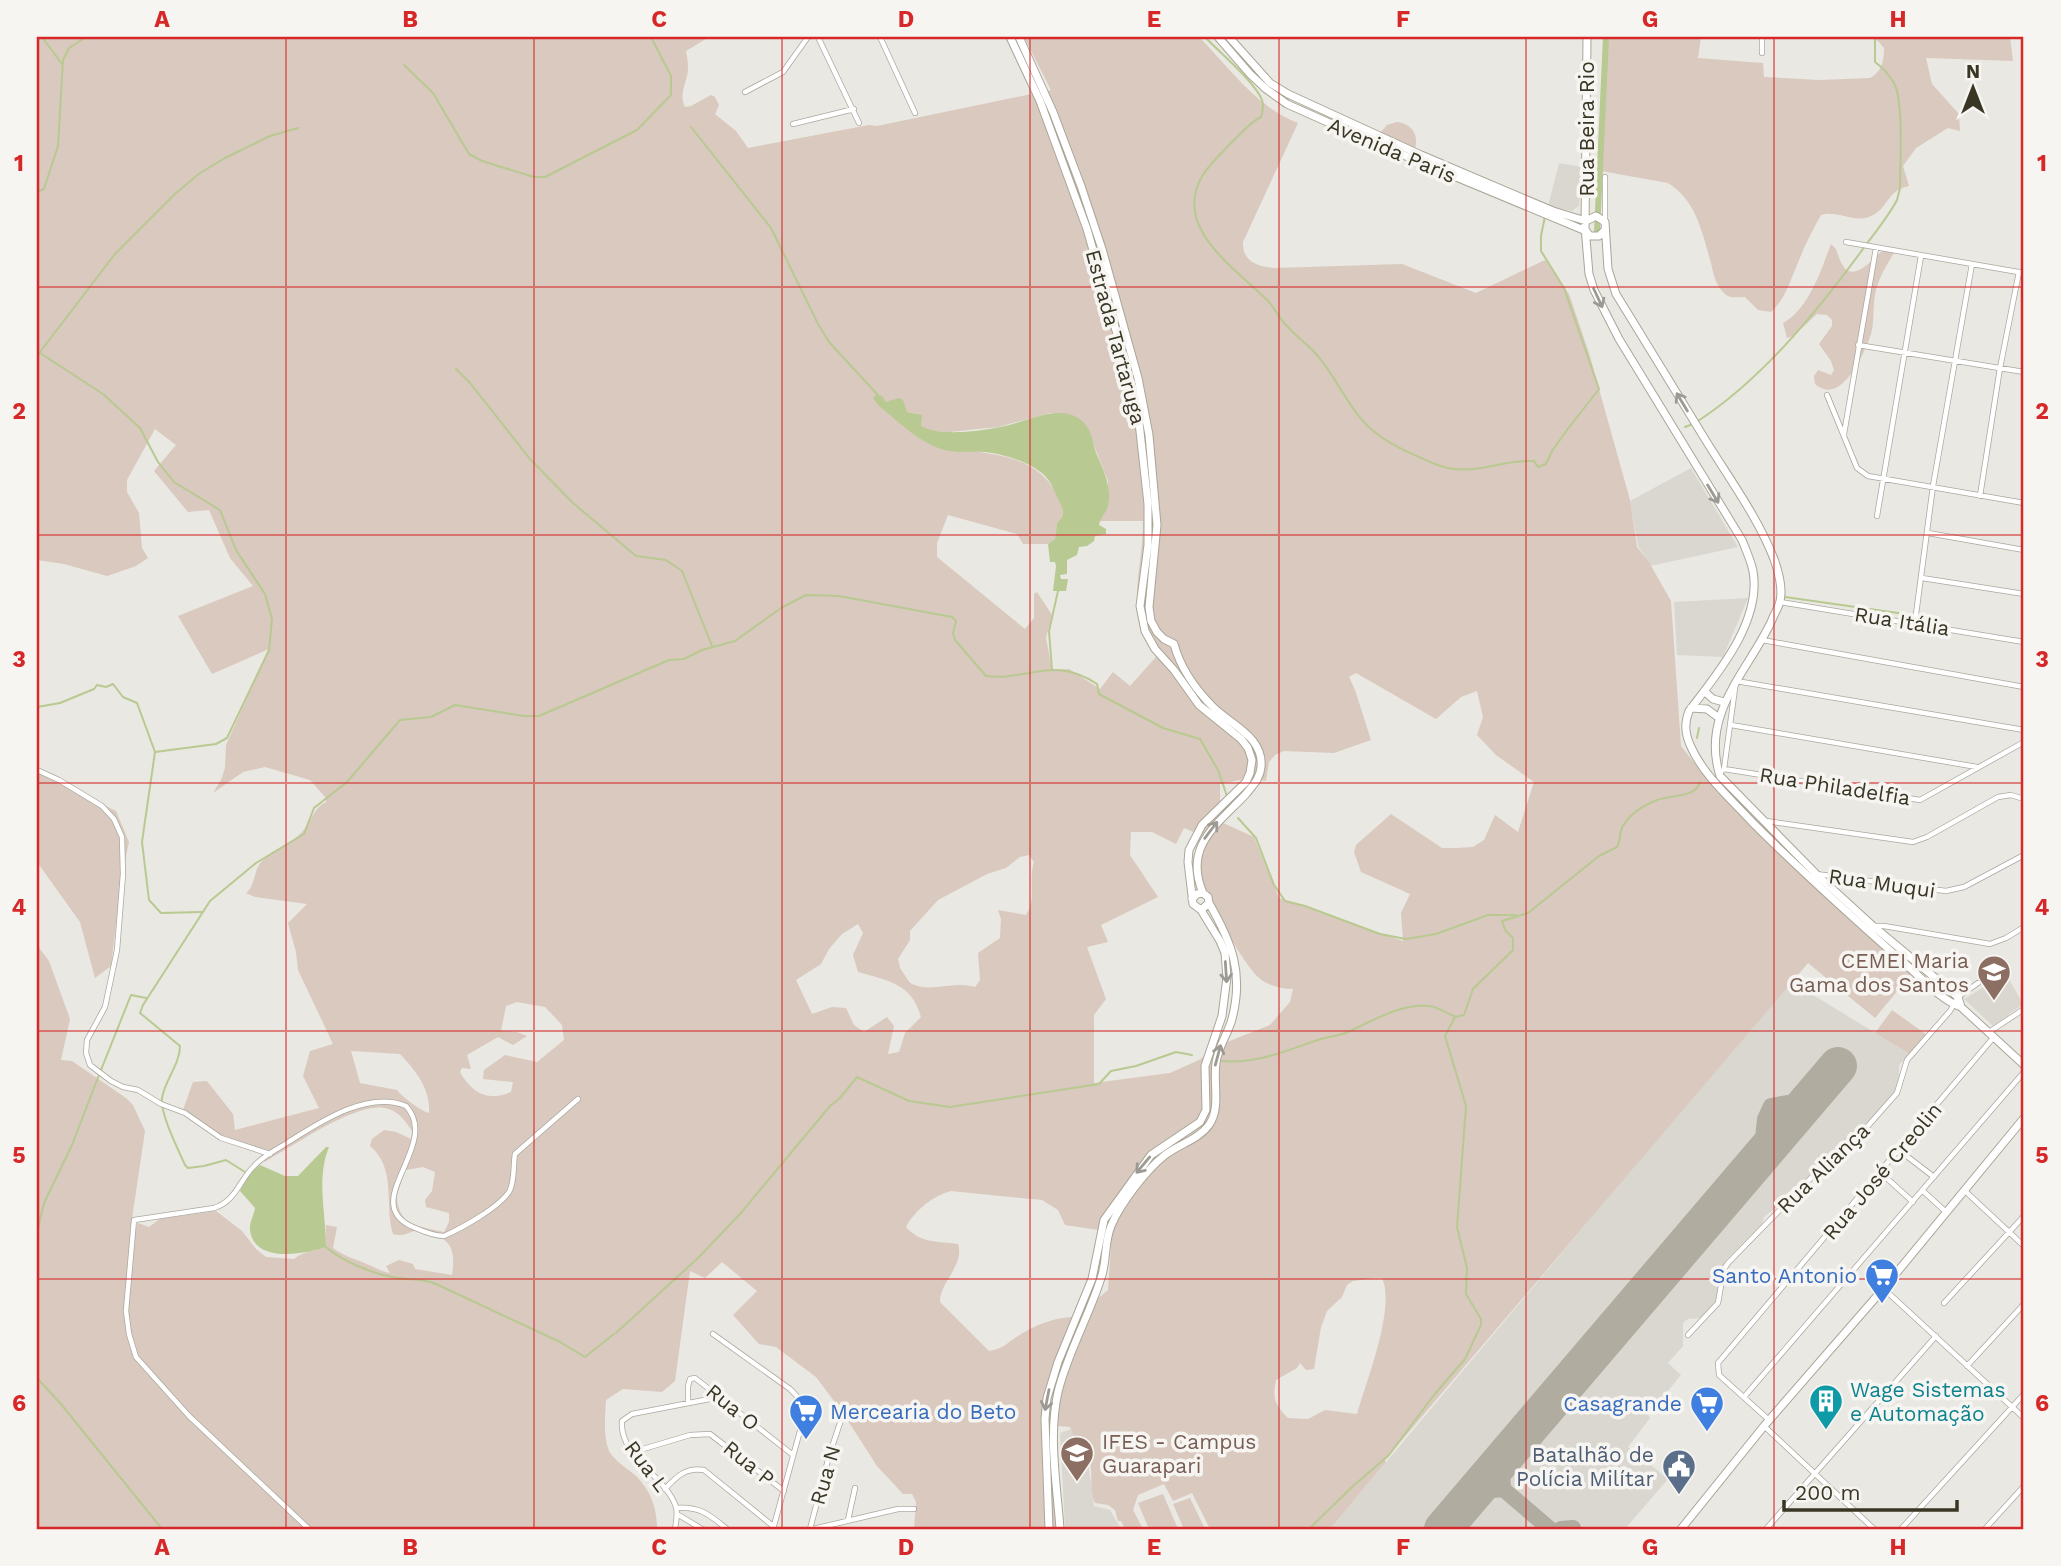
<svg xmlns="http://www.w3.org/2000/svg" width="2061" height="1566" viewBox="0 0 2061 1566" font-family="'Work Sans',sans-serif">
<rect width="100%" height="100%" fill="#eae8e2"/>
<path fill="#dad7d0" d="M1559 163 1582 167 1579 206 1572 211 1548 206Z
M1691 468 1738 547 1650 566 1638 546 1630 501Z
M1748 598 1723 657 1677 655 1674 602Z
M2006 974 2023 1004 1993 1026 1964 999Z
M1790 981 1910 1054 1899 1065V1087L1867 1124 1851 1133 1787 1199 1764 1217 1762 1224 1726 1260 1720 1270 1717 1300 1704 1318 1688 1319 1683 1323V1346L1668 1363 1681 1375 1648 1415 1650 1418 1628 1447 1668 1479 1625 1529H1330Z
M1071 1429 1081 1440 1089 1468 1094 1506 1110 1510 1121 1529H1065L1060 1433Z"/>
<path fill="#d9c9be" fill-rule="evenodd" d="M37 37H709L686 51C687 56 688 62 688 68 688 82 678 93 685 107L691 106 711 95 715 97 719 105 715 114 736 131 748 148 869 125 877 126 1051 90 1024 37H1199C1229 67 1256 107 1298 123L1243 242C1242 261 1257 267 1275 268L1402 264 1476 293 1545 260 1569 294 1589 353 1630 500 1637 547 1650 564 1671 601 1681 746 1718 793 1846 914 1845 916 1913 972 1875 1018 1808 963 1385 1460 1386 1462 1330 1529H1210L1192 1493 1173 1501 1164 1484 1138 1495 1133 1510 1143 1529H1125L1121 1521H1118L1115 1510 1108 1505 1095 1503C1088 1487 1095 1470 1087 1452L1080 1450 1070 1427 1058 1426 1055 1456 1059 1529H914L916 1502 912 1494H903L877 1466 843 1413 816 1377 776 1347 759 1344 733 1315 757 1291 722 1262 705 1278 690 1271 675 1381 662 1392 623 1389 606 1400C605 1416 603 1436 609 1451 615 1462 629 1469 638 1478 652 1493 657 1510 657 1529H37V945L49 961 70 1019 61 1060 72 1061 126 1098 133 1105 145 1131 130 1232H135L138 1223 149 1227 160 1219 216 1211 242 1231 256 1249 266 1257 294 1259C304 1251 315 1251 326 1247V1225L337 1227 333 1248C345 1257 356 1259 369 1265 377 1268 382 1272 390 1273L386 1266 399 1260 413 1264 415 1269 452 1275C455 1254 454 1241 432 1234 426 1233 420 1230 415 1231 406 1233 403 1237 393 1234 384 1205 397 1168 370 1146L372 1139 384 1130 396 1132 411 1139 412 1131C406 1122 400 1113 389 1109 359 1098 293 1147 264 1162L261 1153C223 1142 213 1135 183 1110L193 1082 207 1081 233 1114 235 1130 319 1108 303 1076 310 1051 333 1044 298 970 296 952 288 923 307 904 255 897 246 893C256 886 253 869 263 860 276 847 295 843 306 827 314 816 314 808 326 802V798L310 780 265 767 243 772 213 793 221 780 225 768 226 745 269 649 212 674 178 616 253 586 230 558 209 510 188 512 154 471 176 445 155 429 127 480V492L139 513 142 548 148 558 136 566 107 576 64 564 37 560ZM877 394 886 402 893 401 904 406 907 412 917 414 921 426 928 431 949 432 998 427 1050 413 1071 415 1086 425 1108 481V506L1099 521H1143C1143 574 1123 611 1156 657L1130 686 1113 672 1100 689 1069 669 1052 670 1046 638 1052 615 1037 592 1034 594V618L1025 629 937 557V543L948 515 1017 534 1023 544H1048L1055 539 1057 523C1065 516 1063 508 1059 499 1035 444 974 458 927 442 910 436 889 408 877 394ZM1356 673 1436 719 1461 697 1477 691 1483 717 1477 735 1496 755 1534 782 1518 832 1495 815 1484 840 1473 847 1456 848H1442L1391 814 1356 845 1354 852 1361 872 1410 894 1401 913 1403 941 1279 898 1254 837 1223 823 1229 814 1220 800V784L1250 778 1266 781 1269 762 1275 755 1284 751 1334 753 1371 740 1355 690 1349 677ZM1184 828 1208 838C1203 849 1197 861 1200 874 1206 897 1241 960 1258 977 1268 986 1281 989 1293 989L1290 1002 1270 1025 1222 1044 1199 1060 1170 1073 1094 1083V1015L1106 999 1087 947 1108 942 1101 925 1158 897 1130 855 1131 832H1152L1176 844ZM1029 855 1034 862C1028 880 1037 900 1026 915L998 910 1001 919 1000 938 978 953 980 980 975 987C950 980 931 994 910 983L900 968 898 959 910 940V931L938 900 987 874 1006 868 1020 857ZM858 924 863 933 853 955 858 972C888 981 912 983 921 1017L905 1033 899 1052 888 1054 894 1026 887 1017 864 1032 854 1025 846 1008 832 1007 812 1014 796 980 821 964 829 949 842 934ZM517 1002 545 1007 562 1025 564 1040 537 1062 505 1055 484 1070 483 1079 513 1082 511 1092C487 1102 472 1093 460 1072L462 1068 471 1069 467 1055 498 1037 513 1045 527 1036 517 1032 501 1031 506 1006ZM351 1051 400 1054C415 1070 431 1089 429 1113 421 1111 402 1097 397 1090L360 1083ZM423 1167 435 1172 432 1191 425 1200 426 1207 449 1213V1222L444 1232C420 1226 400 1227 397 1199 395 1187 395 1181 401 1171ZM951 1191 1042 1200 1058 1210 1065 1225 1112 1232 1108 1290 1096 1300 1088 1318C1066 1313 1037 1323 1018 1336 1007 1343 1003 1349 989 1351L940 1302C939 1283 965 1265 958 1244 938 1241 921 1244 906 1227 915 1210 933 1196 951 1191ZM1374 1278H1382C1396 1307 1366 1382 1357 1414L1325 1410 1308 1419 1288 1418C1275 1405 1272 1399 1276 1380L1297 1368 1300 1363 1306 1370 1314 1369 1321 1327 1327 1311 1342 1297 1347 1285 1353 1281Z
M1608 37H1701L1698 58 1763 63 1764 77 1819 80 1870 78C1882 72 1884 60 1884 48L1878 41 1869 37H2010L2013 61 1926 58 1932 84 1959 114 1960 131 1948 128 1916 148 1903 166 1909 186C1887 191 1890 204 1875 214 1856 226 1839 209 1821 215 1812 231 1804 247 1797 265 1789 283 1786 298 1771 312L1758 310 1745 297C1738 297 1729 299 1724 293 1716 286 1713 273 1711 263 1702 233 1697 201 1668 183L1601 171Z
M1397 122C1412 124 1419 134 1415 149L1380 133 1387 125Z
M1831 244C1839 250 1837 256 1842 264 1854 287 1878 252 1888 246L1895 251C1888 263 1879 277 1876 290 1872 304 1875 321 1871 334 1864 354 1841 407 1815 384L1814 376 1818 370 1831 375 1834 370 1831 361 1819 344 1832 326V320L1827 315 1817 314 1793 336 1787 338 1783 323C1809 309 1821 270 1831 244Z
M37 773 116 811 129 842 122 875 111 966 95 978 80 922 37 862Z
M1892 1010 1927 1035 1910 1054 1875 1033Z
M1163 1494 1178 1529H1149L1138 1503Z
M1190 1498 1205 1529H1184L1173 1504Z"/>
<path fill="#b8c991" d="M877 394 882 396 886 402 899 398 903 400 907 412 922 415 921 426C940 438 994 430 1016 423 1037 417 1067 403 1086 425 1092 432 1093 446 1097 455 1104 471 1112 488 1108 506 1106 513 1100 518 1099 525L1106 529V534L1095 536 1094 541 1087 546 1079 547 1077 555 1067 560V574L1060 575 1061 579H1068L1066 591H1053L1056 566 1055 562H1050L1048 544 1055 539 1057 523C1066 515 1063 508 1058 499 1054 491 1052 483 1045 476 1031 462 1003 454 985 452 968 451 952 454 936 447 915 439 897 420 879 406L873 398Z
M326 1147H329C316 1179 326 1213 326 1247 306 1254 254 1264 250 1230 249 1223 254 1215 255 1208L240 1191 248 1175 260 1165 285 1176H298Z"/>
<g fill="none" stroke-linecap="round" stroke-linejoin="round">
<path stroke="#b8c991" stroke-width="2" d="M42 37 62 64
M1205 37C1219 52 1255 82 1262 100 1264 106 1263 111 1261 117 1250 122 1242 133 1233 141 1213 162 1190 180 1195 212 1200 246 1245 278 1268 301 1275 308 1279 319 1287 326 1297 337 1308 345 1317 355 1337 378 1348 408 1370 428 1387 444 1414 455 1435 464 1472 479 1497 459 1534 461L1538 467 1546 464 1552 451 1567 430 1599 389 1564 288 1541 251V236L1545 216
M404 65 433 93 469 154 482 161 534 177H545L637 130 671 95V76L651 37
M691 127 771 228 818 324 829 342 877 394
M37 192 44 189 58 146 63 60 69 48 86 37
M37 351 103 394 140 428 158 462 174 482 220 510 236 550 265 594 272 619 269 650 227 738 216 744 155 752
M40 352 115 254 176 193 200 173 225 158 270 136 298 128
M456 369 470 383 530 459 573 503 636 556 666 560 682 571 712 646
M1698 421C1761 380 1816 313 1860 253 1872 236 1887 219 1897 200L1900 188C1900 164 1904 102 1894 83 1889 75 1882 67 1875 62V37
M1685 427 1693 424
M1785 597 1912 615
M1052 670 1049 631 1058 591
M37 707 60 703 94 689 97 685 106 687 113 684 123 697 137 703 155 752 142 842 149 900 161 913 201 912
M1697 738 1699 728
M1238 818 1256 838 1274 885 1285 901 1305 906 1380 934 1406 939 1436 934 1488 915H1516
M1222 1061C1259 1064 1287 1050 1321 1039 1330 1036 1339 1036 1348 1032 1373 1021 1400 1003 1429 1006 1438 1007 1446 1013 1454 1016
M101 1070 131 995 146 998
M245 1172 226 1160 204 1166 188 1168 185 1165C178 1149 160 1114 162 1098 165 1080 180 1064 180 1046L140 1013 143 1005 210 901 256 863 304 834 314 808 347 782 400 720 431 717 455 705 524 716H539L669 660 684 659 702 650 735 641 781 608 806 595 839 596 952 617 956 621 953 633 955 640 986 676C1028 681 1054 655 1097 684L1099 694 1163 728 1200 739 1218 770 1227 796
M37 1232 44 1203 72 1145 99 1075
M326 1247C342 1261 371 1273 392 1277 408 1281 420 1277 436 1284L560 1342 585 1357 614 1334
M616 1333 699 1257 740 1214 830 1106 840 1098 857 1077 909 1101 950 1107 1099 1084 1111 1071 1136 1066 1176 1052 1192 1055
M37 1378 61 1404 162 1529
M1309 1529 1352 1487 1389 1455 1434 1395 1465 1359 1481 1325V1319L1466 1294 1467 1268 1457 1227 1466 1106 1445 1036 1455 1017 1464 1015 1473 989 1513 950V938L1505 930 1502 921 1528 913 1599 856 1617 847C1621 840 1619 832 1623 826 1630 814 1644 805 1657 800 1670 795 1696 798 1700 782"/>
<path stroke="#b8c991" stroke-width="6" d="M1597 232 1606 37"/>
<path stroke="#b0ada0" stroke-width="16" d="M1750 1169 1762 1148 1765 1119 1771 1106 1787 1103 1801 1109
M1510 1451 1502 1470 1503 1489 1550 1529
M1467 1502 1484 1491 1503 1489
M1561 1529 1573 1528"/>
<path stroke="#b0ada0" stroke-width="38" d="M1443 1529 1838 1066"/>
<g stroke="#aaa89e" stroke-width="6">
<path id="street" d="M818 37 859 123
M880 37 915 113
M1762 53V37
M745 92 783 72 808 37
M793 124 854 109
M1605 177V222
M1846 242 2024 273
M1858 345 2024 372
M1827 395 1857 468 1868 476 2024 503
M1844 434 1876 248
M1980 496 2000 368 2019 272
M1877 516 1921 256
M1928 533 2024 550
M1922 578 2024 594
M1780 602 2024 642
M1915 622 1933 486 1972 264
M1762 640 2024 687
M1731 725 1977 767
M1724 769 1736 681 2024 730
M37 770 59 780 102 806 114 819 122 837 123 874 117 950 105 1007 87 1040 86 1053 90 1065 111 1081 123 1087 138 1090 161 1104 185 1113 221 1138 270 1154
M1722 771 1724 769 1920 800 2024 742
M1766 821 1913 842 1927 837 1998 797 2011 795 2024 799
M1816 874 1946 891 1964 887 2024 855
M1873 926H1884L1990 944 2006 938 2024 927
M1989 1032 2024 1009
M1900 1151 1934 1177
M1881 1173 1913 1202
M1964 1190 2024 1246
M1923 1191 1946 1212
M1884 1289 2024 1418
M1944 1303 2024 1216
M713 1334 790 1389C799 1397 805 1408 803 1420L773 1529
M1688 1335 1718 1303 1724 1269 1728 1263 1854 1134 1867 1127 1897 1093 1907 1060 1950 1011 1958 997 1978 983
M1967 1366 2024 1304
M1744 1397 2024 1072
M688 1402V1386L690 1379 695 1378 793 1455
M1769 1420 1719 1375 1718 1363 1993 1038
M1764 1426 1874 1529
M633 1452 690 1435 710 1434 784 1491
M665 1489C677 1476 686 1467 704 1470L773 1526
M676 1508C700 1506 710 1515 727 1529
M677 1514 702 1529
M848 1520 855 1488
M309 1529 189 1416 136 1357 129 1334 126 1311 134 1220 214 1208C236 1201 239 1181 254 1166 264 1155 278 1149 290 1141 320 1122 368 1090 406 1106 442 1145 357 1203 413 1227 422 1231 434 1236 444 1236 462 1228 498 1208 509 1192 515 1182 513 1165 515 1154L578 1099
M675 1529C676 1522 678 1514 676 1507 666 1476 619 1457 622 1421L632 1414 720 1397
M810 1529 829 1456 841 1420
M813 1529 898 1509H914
M1766 1529 1936 1336
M1901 1529 2024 1394
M1985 1529 2024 1486"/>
</g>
<g stroke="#a9a697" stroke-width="9">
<path id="secondary" d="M1010 37 1040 101 1087 229 1137 404 1148 504V545L1140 606 1145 631 1155 649 1174 670 1199 705 1241 739 1248 748 1252 760 1250 773 1246 782 1202 825 1189 850 1188 862 1193 904 1201 910 1209 903 1208 897 1203 893 1197 894 1192 899
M1019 37 1053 112 1081 186 1102 249 1138 378 1149 435 1157 525 1149 607 1151 621 1157 632 1164 639 1174 644C1180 667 1196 690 1213 707 1231 725 1264 737 1261 767 1260 779 1253 785 1246 794 1217 825 1183 846 1203 893
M1218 37 1250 74 1266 89 1287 104 1372 142 1586 231 1590 236H1599L1605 230
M1229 37 1270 83 1288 94 1421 155 1553 211 1586 221
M1587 37 1585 227 1589 274 1594 290 1619 339 1742 540C1746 550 1751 561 1753 571 1762 622 1717 674 1689 711 1684 724 1685 734 1691 747 1704 776 1731 799 1752 822 1800 870 1851 916 1902 961 1920 976 1939 999 1961 1007L2024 1065
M1586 221 1596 216 1605 222 1608 269 1616 294C1647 344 1677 394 1708 444 1731 481 1758 518 1774 559 1778 570 1783 589 1780 601 1779 607 1774 614 1772 620 1748 672 1700 713 1720 776L1816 874 1873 926 1958 997 1961 1007
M1704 691 1713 699 1724 702
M1691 708 1707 709 1719 718
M1049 1529 1045 1419 1047 1398 1058 1362 1092 1279 1104 1220 1151 1155 1200 1122 1206 1110 1205 1066 1222 1016 1227 977 1225 953 1220 941 1201 910
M1060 1529C1057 1485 1048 1436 1058 1392 1067 1354 1089 1316 1101 1278 1107 1262 1104 1243 1111 1226 1120 1204 1146 1170 1165 1155 1179 1144 1198 1140 1209 1125 1221 1108 1213 1084 1216 1063 1218 1047 1228 1034 1232 1019 1244 973 1232 943 1209 903
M1681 1529 1764 1426 1884 1288 2024 1118"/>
</g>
<use href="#street" stroke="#fff" stroke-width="4.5"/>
<use href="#secondary" stroke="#fff" stroke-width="7"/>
</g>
<defs><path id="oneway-shaft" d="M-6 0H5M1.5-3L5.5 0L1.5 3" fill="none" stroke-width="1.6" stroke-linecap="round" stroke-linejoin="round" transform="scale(1.75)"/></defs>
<g stroke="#9c9a92">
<use href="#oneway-shaft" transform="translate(1598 298) rotate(65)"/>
<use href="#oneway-shaft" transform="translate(1682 402) rotate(-121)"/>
<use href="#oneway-shaft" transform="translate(1713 494) rotate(59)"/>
<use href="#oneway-shaft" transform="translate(1211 830) rotate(-53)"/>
<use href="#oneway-shaft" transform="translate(1226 972) rotate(86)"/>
<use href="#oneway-shaft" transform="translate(1218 1055) rotate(-75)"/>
<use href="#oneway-shaft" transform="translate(1143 1165) rotate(130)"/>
<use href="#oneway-shaft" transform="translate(1047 1400) rotate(101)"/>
</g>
<path fill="none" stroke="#d62828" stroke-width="2" stroke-opacity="0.55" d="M286 37V1529M534 37V1529M782 37V1529M1030 37V1529M1279 37V1529M1526 37V1529M1774 37V1529M37 287H2024M37 535H2024M37 783H2024M37 1031H2024M37 1279H2024"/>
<defs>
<g id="school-pin" transform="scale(1.75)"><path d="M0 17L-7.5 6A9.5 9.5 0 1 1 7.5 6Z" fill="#8d6e63" stroke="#f7f5f2"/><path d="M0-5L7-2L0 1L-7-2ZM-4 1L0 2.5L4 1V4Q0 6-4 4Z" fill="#fff"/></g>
<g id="supermarket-pin" transform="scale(1.75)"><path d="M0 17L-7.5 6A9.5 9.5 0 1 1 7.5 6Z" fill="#3f7fe0" stroke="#f7f5f2"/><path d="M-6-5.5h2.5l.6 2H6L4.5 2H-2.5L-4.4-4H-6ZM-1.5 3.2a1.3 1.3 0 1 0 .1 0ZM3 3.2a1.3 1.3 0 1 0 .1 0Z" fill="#fff"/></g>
<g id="building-pin" transform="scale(1.75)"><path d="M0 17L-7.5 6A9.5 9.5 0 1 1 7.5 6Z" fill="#0f9aa8" stroke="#f7f5f2"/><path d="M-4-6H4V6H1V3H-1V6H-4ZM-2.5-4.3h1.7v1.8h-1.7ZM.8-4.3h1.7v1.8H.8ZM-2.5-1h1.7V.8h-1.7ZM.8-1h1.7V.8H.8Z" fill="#fff"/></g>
<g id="university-pin" transform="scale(1.75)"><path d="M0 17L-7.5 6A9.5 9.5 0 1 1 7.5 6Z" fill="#8d6e63" stroke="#f7f5f2"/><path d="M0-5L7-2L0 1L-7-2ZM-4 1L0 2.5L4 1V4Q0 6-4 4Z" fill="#fff"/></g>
<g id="civic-pin" transform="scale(1.75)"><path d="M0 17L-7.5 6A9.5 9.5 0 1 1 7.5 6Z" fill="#5c6f8a" stroke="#f7f5f2"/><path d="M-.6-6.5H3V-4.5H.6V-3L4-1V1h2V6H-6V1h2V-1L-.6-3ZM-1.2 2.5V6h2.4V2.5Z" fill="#fff"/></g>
</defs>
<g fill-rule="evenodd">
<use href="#school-pin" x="1994" y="972"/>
<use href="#supermarket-pin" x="1882" y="1275"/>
<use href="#building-pin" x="1826" y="1401"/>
<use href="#supermarket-pin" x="1707" y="1403"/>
<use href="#supermarket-pin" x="806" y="1411"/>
<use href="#university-pin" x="1077" y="1453"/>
<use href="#civic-pin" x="1679" y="1466"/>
</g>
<g text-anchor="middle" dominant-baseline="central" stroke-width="7" stroke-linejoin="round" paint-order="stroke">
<g font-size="21" fill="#393624" stroke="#f7f5f2">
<text transform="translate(1586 129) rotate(-90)">Rua Beira Rio</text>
<text transform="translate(1392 150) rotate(23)">Avenida Paris</text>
<text transform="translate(1116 337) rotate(75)">Estrada Tartaruga</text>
<text transform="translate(1902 621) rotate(9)">Rua Itália</text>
<text transform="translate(1835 786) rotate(9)">Rua Philadelfia</text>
<text transform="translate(1882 883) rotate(8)">Rua Muqui</text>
<text transform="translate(1823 1168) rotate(-44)">Rua Aliança</text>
<text transform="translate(1882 1171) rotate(-50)">Rua José Creolin</text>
<text transform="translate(733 1407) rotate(39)">Rua O</text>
<text transform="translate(749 1463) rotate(39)">Rua P</text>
<text transform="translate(647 1466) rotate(53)">Rua L</text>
<text transform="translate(825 1475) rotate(-74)">Rua N</text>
</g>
<g font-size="21" fill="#785e54" stroke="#f7f5f2" text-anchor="end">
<text x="1969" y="960">CEMEI Maria<tspan x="1969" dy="24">Gama dos Santos</tspan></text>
<text x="1102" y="1441" text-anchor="start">IFES - Campus<tspan x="1102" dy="24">Guarapari</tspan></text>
</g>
<g font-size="21" fill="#366cbe" stroke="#f7f5f2" text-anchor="end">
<text x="1857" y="1275">Santo Antonio</text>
<text x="1682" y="1403">Casagrande</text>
<text x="830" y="1411" text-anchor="start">Mercearia do Beto</text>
</g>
<g font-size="21" fill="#0d838f" stroke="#f7f5f2" text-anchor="start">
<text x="1850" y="1389">Wage Sistemas<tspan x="1850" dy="24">e Automação</tspan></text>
</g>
<g font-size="21" fill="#4e5e75" stroke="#f7f5f2" text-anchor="end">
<text x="1654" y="1454">Batalhão de<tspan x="1654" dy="24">Polícia Milítar</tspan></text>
</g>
</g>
<rect width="2061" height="1566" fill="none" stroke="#f7f5f2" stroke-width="77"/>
<g transform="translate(1973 88)" stroke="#f7f5f2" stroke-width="5" paint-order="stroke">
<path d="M0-5L12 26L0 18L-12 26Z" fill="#393624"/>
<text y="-10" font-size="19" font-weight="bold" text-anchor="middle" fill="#393624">N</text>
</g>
<path d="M1784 1500v10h173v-10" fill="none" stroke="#393624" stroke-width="3.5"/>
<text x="1795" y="1500" font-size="21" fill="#393624" stroke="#f7f5f2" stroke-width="5" paint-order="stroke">200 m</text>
<rect x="38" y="38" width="1984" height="1490" fill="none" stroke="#d62828" stroke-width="2.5"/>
<g font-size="23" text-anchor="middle" font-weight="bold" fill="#d62828">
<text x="162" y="27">A</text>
<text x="410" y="27">B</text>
<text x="659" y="27">C</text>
<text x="906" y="27">D</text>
<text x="1154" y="27">E</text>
<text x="1403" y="27">F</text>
<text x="1650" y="27">G</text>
<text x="1898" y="27">H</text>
<text x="19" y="171">1</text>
<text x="2042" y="171">1</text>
<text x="19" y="419">2</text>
<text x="2042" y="419">2</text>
<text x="19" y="667">3</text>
<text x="2042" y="667">3</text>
<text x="19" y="915">4</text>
<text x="2042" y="915">4</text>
<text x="19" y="1163">5</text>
<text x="2042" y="1163">5</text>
<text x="19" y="1411">6</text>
<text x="2042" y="1411">6</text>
<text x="162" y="1555">A</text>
<text x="410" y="1555">B</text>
<text x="659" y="1555">C</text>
<text x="906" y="1555">D</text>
<text x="1154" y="1555">E</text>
<text x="1403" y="1555">F</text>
<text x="1650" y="1555">G</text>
<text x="1898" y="1555">H</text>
</g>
</svg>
